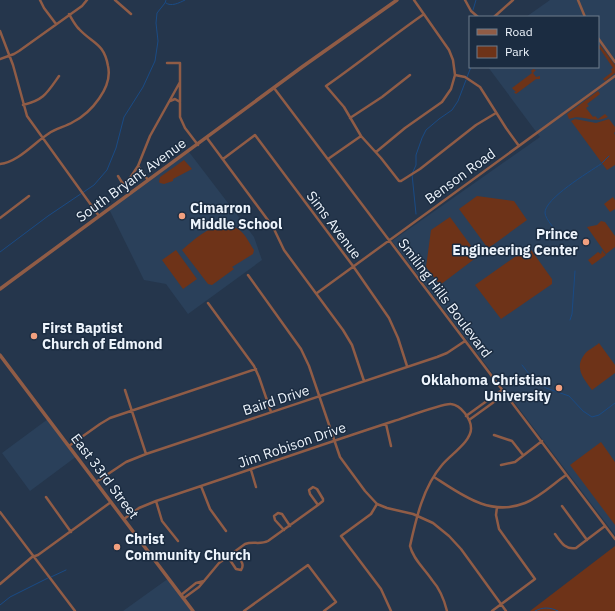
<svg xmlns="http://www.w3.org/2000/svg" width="615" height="611" viewBox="0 0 615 611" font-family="'IBM Plex Sans',sans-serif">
<rect width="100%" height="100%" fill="#25364c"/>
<path fill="#2a405a" d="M550 0H615V535L392 241 540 137 488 67H598V17H526Z
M189 152 254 237 262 260 188 314 166 284 144 280 109 209Z
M48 419 77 456 30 491 2 453Z
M169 578 193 611H123Z"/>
<path fill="#6e3318" d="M600 45 615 65V73L605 81 601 77 603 79 612 72 611 69 613 68 600 49 598 50V46Z
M533 69 536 70 533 73 536 77 540 76V79H536L516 94 514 92H516L510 86 512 88 532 73 531 71Z
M598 91 600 94 587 104 589 106 586 108 593 117 595 116 598 119 605 114 608 117C591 125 584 113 569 119L567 114Z
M575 119 596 123 609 119 615 127V132L614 133 615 135V165L607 170 571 121Z
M184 160 192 169 173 179V181L164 184 160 183 159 182 160 177Z
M477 196 514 201 527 220 490 247H487L459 209Z
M613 197 615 200V209L610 212 604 204Z
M450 217 477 254V257L440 285 426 267 431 230Z
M601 221 605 222 615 236V247L606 254 587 227 597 225Z
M224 225C243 227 245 236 254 250L253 254 232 267 234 269 212 285 208 284 182 250C195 239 207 227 224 225Z
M529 247 552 279V284L501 319 475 285Z
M176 250 197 279 183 289 162 260Z
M602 250 606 255 592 265 588 260 598 252 601 254Z
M599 343 615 365V373L592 390C584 379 574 368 584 355 587 350 595 347 599 343Z
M601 442 615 462V525L570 465Z
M615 546V611H530Z"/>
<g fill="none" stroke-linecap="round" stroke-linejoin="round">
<path stroke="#1a4b85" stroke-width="1" d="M166 3C171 7 179 3 185 0
M473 10 476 0
M470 34V50
M467 77 471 67
M602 163 609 156
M416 214 412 174 416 165V155L422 138 426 130 439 119 452 110 458 101 466 80
M559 234C554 228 546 220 545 213 544 199 589 172 601 164
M0 252 48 216 94 185 107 170 116 148 124 117 143 87 155 61 158 41 156 23 157 13 165 3 166 0
M570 320 572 314 575 271
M522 365 533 379 546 388 569 396 583 411 592 417 599 415 615 403
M51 577 66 570
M0 605 10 597 48 578
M535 611C542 607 550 607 558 611"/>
<path stroke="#905c46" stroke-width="2.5" d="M40 0 44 8 56 24
M115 0 131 14
M414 0 449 50 453 60 455 75 465 77 480 87 506 128 519 146
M465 0 471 11 478 17
M578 0 585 17
M424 14C391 37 359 63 326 86L344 107 361 136 381 158 399 181H401L420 169 476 125 496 113
M494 17 513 0
M0 31 13 65 27 116 99 216
M598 38 615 62
M0 59 14 54 19 51 82 6 87 0
M167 63H180V117L185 128 198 145
M274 88 615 539
M170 101 175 99 180 102
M23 105C44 100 47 93 59 76
M350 118 382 97 410 75
M207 138 273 227 284 250 343 330 352 345 364 381
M376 152 405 128 442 102 451 89 455 75
M223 159 255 135 353 266 389 318 398 338 407 366
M328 159 361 136
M0 164C18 162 34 143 48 134 56 128 65 127 73 122 91 113 113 87 108 66 104 43 93 44 79 29 75 25 72 19 69 14
M118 176 123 184 130 178 138 166
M148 180 138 166 150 136 180 82
M0 218 29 196
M248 275 301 349 309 366 340 457 365 491 377 504 387 508 413 514 433 523 449 536 461 549 506 611
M317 293 615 76
M208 303 254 366 259 377 271 412
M125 390 146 454
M466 416 502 390
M469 420 505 394
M386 424 391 446
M494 435 512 441 523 455
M69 446 100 424 110 418 256 369
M501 465 515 462 542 441
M251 470 256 487
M434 477C462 495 490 517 525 503 540 497 553 484 566 475
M96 482 126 462 146 454 437 357 447 353 465 341
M201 486 210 509 226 531
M46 497 71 532
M156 501 162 521 178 541
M377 504 371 514 341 536 381 589 391 611
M562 506 587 540
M0 512 75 611
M124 519 139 508 156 501C235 475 314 447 394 421 404 418 443 403 451 404 461 405 471 419 471 428 472 441 450 455 442 465 423 487 416 519 410 546 413 559 424 568 432 580 440 589 444 599 447 611
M284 530 275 520 274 516 278 513 282 514 290 526
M555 534C561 542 565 550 576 548L605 526
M228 557 236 569 241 570C246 563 238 558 234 553
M0 584 32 557 38 555 111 502
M181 595 196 583 204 581
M184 598 199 587 219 563 245 544C253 541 260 545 268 541L318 505 310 494 309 490 313 487 317 489 323 499V501L318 505
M244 611 308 565 336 602 324 611
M492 611 535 579 499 529 496 515 497 507"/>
<path stroke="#905c46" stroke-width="3.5" d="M0 289 302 67 397 0
M0 355 193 611"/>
</g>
<g fill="#f2a07f" stroke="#1b2c41" stroke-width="1.5">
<circle cx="182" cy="216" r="4"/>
<circle cx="586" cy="242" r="4"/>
<circle cx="34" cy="336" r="4"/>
<circle cx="559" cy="388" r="4"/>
<circle cx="117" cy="547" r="4"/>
</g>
<g text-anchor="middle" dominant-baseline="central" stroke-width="3" stroke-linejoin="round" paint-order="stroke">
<g font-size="14" fill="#edf4fc" stroke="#1b2c41">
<text transform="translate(460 176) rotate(-36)">Benson Road</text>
<text transform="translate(131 180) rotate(-36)">South Bryant Avenue</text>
<text transform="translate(334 225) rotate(53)">Sims Avenue</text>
<text transform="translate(445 298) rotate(53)">Smiling Hills Boulevard</text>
<text transform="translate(276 400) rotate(-18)">Baird Drive</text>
<text transform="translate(292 445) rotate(-19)">Jim Robison Drive</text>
<text transform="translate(105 476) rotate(53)">East 33rd Street</text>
</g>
<g font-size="14" font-weight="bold" fill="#edf4fc" stroke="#1b2c41" text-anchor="start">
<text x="190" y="208">Cimarron<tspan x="190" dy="16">Middle School</tspan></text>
<text x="578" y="234" text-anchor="end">Prince<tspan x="578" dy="16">Engineering Center</tspan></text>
<text x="42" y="328">First Baptist<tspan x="42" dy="16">Church of Edmond</tspan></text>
<text x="551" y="380" text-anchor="end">Oklahoma Christian<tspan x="551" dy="16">University</tspan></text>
<text x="125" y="539">Christ<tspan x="125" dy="16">Community Church</tspan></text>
</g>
</g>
<rect x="469" y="16" width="130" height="52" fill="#1b2c41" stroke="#6f7c8c"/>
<rect x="477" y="29" width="20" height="6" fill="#905c46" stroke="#6f7c8c"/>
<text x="505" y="36" font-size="12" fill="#edf4fc">Road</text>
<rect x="477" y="46" width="20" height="12" fill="#6e3318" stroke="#6f7c8c"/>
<text x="505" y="56" font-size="12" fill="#edf4fc">Park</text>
</svg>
